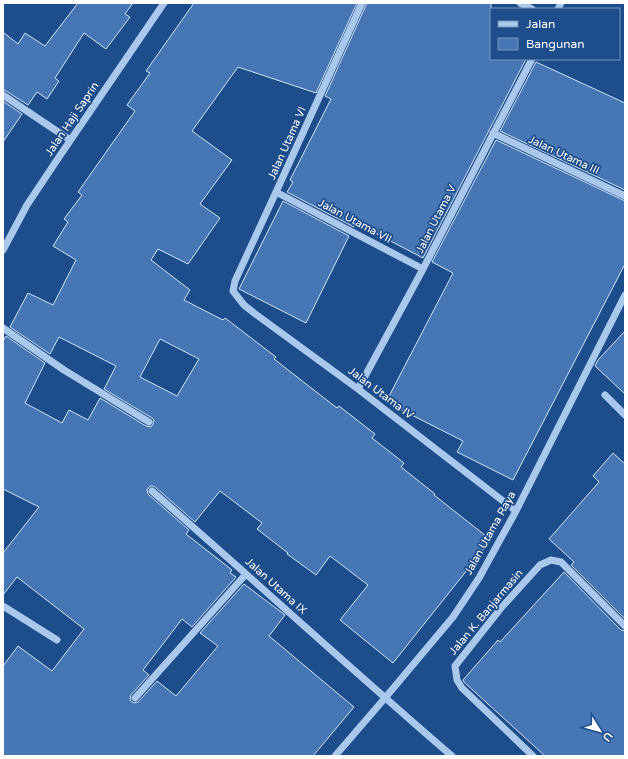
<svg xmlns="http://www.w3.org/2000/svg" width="628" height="759" viewBox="0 0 628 759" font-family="'Varela Round',sans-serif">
<rect width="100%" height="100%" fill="#1e4d8b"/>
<path fill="#4676b3" stroke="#cfe2f9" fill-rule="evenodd" d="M78 3H133L125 14 130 17 106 49 84 33 55 78 59 81 47 99 37 92 28 105 6 91 3 90V32L18 44 25 33 45 46Z
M194 3H357L316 93 238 67 192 131 232 160 200 204 220 218 188 264 158 249 151 260 190 290 184 300 223 320 225 318 276 357 274 359 337 408 339 406 375 434 372 438 404 463 401 467 435 494 434 495 491 540 393 663 340 620 368 585 330 556 316 575 287 554 288 553 257 529 262 523 220 491 195 522 155 487 153 486H150L147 490 148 494 189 530 186 534 232 570 230 573 236 577 192 627 182 619 143 670 149 675 131 695 130 699 131 701 134 703 138 702 157 681 176 696 218 646 200 633 244 584 285 615 269 636 354 707 313 756H3V666L18 646 52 671 84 629 17 577 3 595V553L39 507 3 489V341L6 336 45 363 25 403 62 423 69 410 88 420 100 398 146 426 151 427 153 424 154 420 152 418 104 389 116 366 59 337 50 354 10 327 28 293 53 305 76 260 53 246 68 222 64 219 82 195 78 192 135 111 127 105 150 73 146 71ZM160 339 199 359 177 396 140 377Z
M367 3H491V59H526L423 258 356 223 354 227 287 192 293 182 290 180 331 99 325 96Z
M536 62 625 103V190L500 131Z
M3 101 22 114 3 142Z
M496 140 625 201V264L513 480 457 452 463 441 386 402 453 273 432 262Z
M283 201 349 236 306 323 239 289Z
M625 331V394L595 366 598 360Z
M613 453 625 464V619L571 565 574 562 549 539 599 482 593 476Z
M564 572 621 630 625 631V756H545L464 682 463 680 498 640 500 642Z"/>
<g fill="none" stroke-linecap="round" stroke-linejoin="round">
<path stroke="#aac7ec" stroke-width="7" d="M362 3 276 192 235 281 233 291 244 305 254 313 358 389 516 511
M520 3 532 9
M558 9 561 3
M3 95 70 140
M493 133 625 196
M276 192 423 269
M3 250 27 205 59 157 164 3
M3 328 64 370 149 422
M358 389 423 269 532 59
M605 395 625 415
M152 491C253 579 351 669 452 756
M3 606 57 640
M135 698 246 574
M335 756 385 698 453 617 479 578 516 511 625 295
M533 756 462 688 457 680 455 666 501 608 540 565 551 560 561 562 625 626"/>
</g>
<g text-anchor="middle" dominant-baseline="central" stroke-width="3.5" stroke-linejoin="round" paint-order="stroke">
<g font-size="11" fill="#fff" stroke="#1e4d8b">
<text transform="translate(72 119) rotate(-56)">Jalan Haji Saprin</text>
<text transform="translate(287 143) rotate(-66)">Jalan Utama VI</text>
<text transform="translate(564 155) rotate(25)">Jalan Utama III</text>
<text transform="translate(436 219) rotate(-63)">Jalan Utama V</text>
<text transform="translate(355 221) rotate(28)">Jalan Utama VII</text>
<text transform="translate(381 393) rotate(37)">Jalan Utama IV</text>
<text transform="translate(490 533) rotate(-61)">Jalan Utama Raya</text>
<text transform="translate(276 586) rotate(42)">Jalan Utama IX</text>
<text transform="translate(486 612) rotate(-50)">Jalan K. Banjarmasin</text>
</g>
</g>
<rect width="628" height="759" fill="none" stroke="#ffffff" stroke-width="8"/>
<rect x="490" y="8" width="130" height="52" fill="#1e4d8b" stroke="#7894b9"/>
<rect x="498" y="21" width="20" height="6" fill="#aac7ec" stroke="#7894b9"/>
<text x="526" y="28" font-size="12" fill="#ffffff">Jalan</text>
<rect x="498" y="38" width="20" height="12" fill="#4676b3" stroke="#7894b9"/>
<text x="526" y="48" font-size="12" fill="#ffffff">Bangunan</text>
<g transform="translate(600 731) rotate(127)" stroke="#1e4d8b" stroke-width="3" paint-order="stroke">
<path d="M0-3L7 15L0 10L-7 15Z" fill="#ffffff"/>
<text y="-6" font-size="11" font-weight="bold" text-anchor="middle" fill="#ffffff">U</text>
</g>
</svg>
